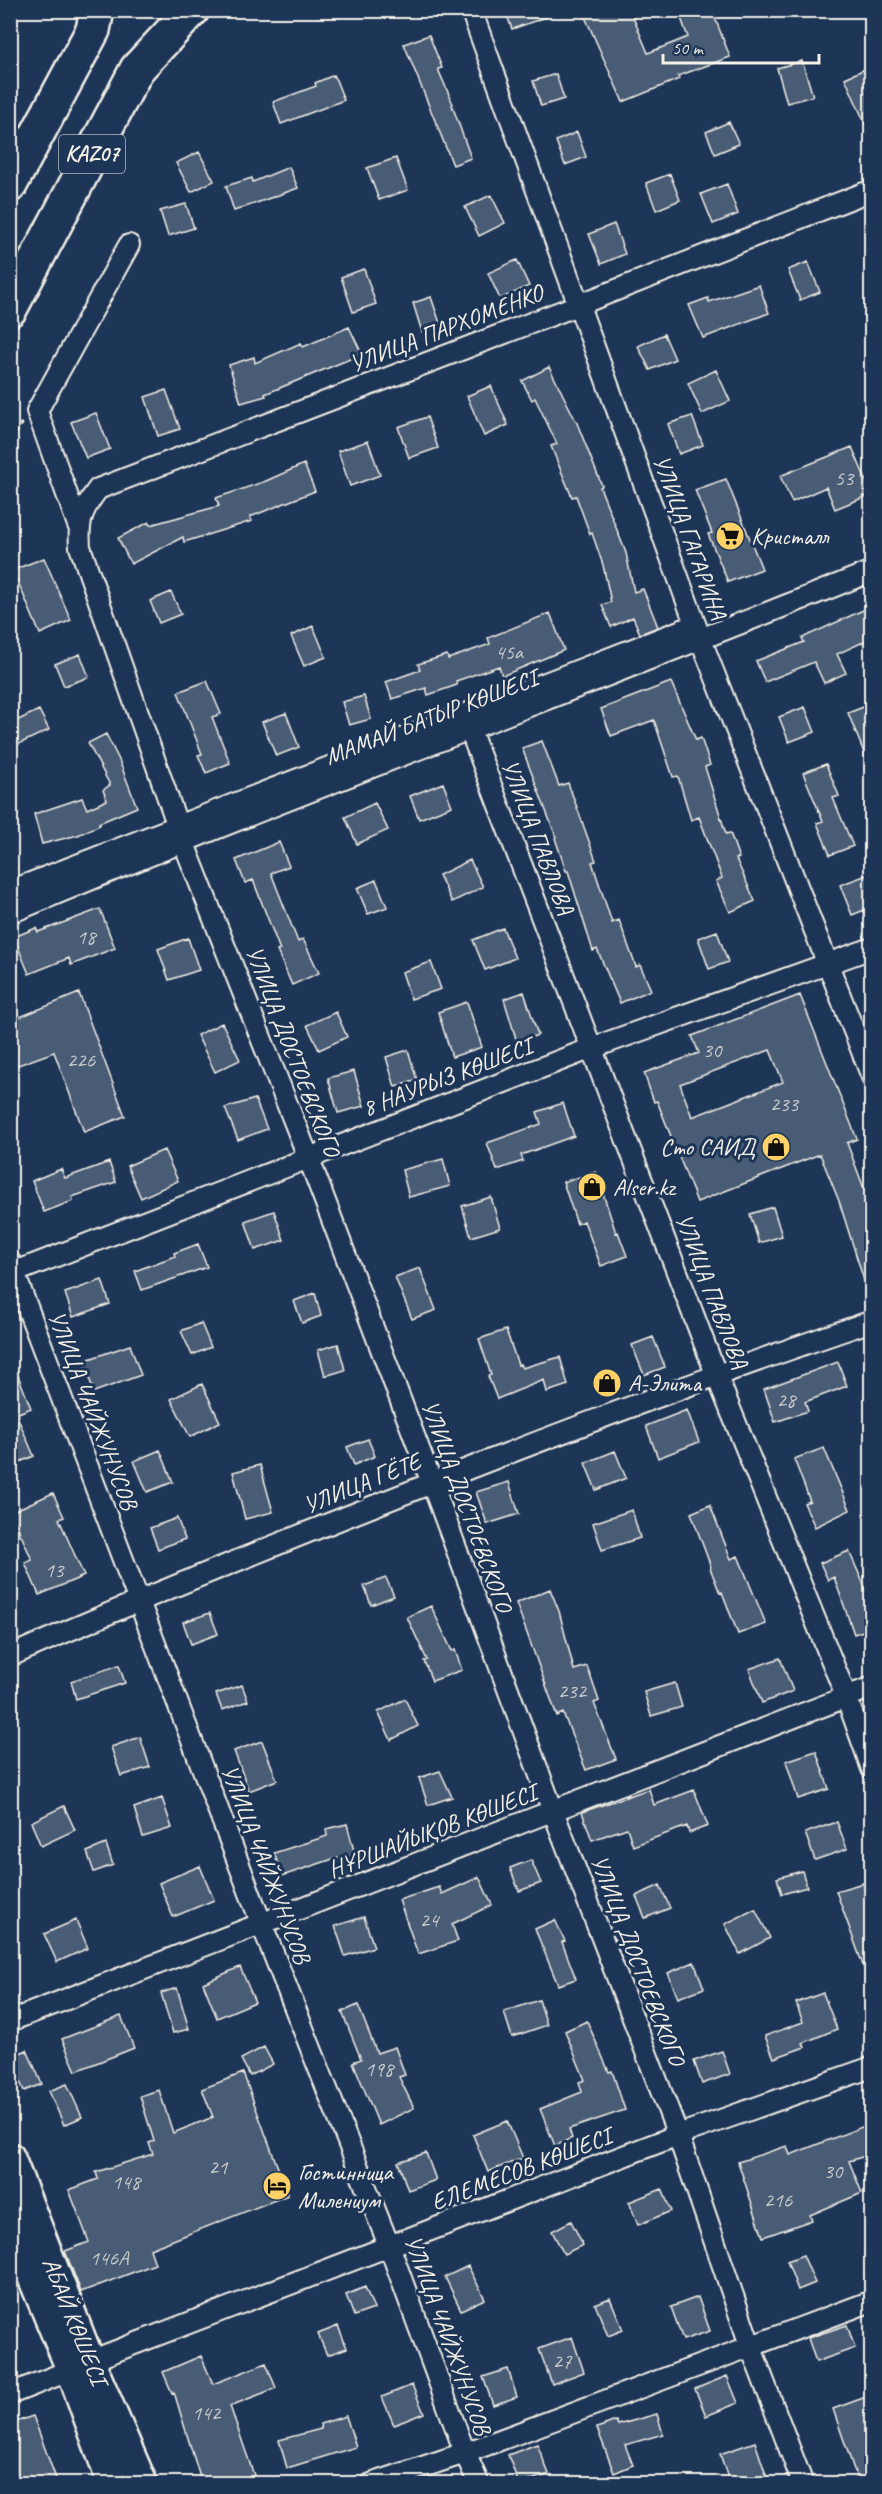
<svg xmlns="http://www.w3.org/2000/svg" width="882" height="2494" viewBox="0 0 882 2494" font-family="Caveat,sans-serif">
<rect width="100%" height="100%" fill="#1d3557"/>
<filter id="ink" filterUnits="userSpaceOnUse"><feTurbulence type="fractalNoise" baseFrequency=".0167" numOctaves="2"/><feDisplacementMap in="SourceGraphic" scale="12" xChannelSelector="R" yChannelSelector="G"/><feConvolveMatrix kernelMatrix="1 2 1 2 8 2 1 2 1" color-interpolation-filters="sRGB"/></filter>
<g filter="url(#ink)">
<path fill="#485b74" stroke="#f4f1e8" stroke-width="1.5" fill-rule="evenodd" d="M505 10H557L558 13 512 29Z
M582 10H630L648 53 688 37 678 10H712L730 57 678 76 679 79 623 102Z
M429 35 442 68 438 69 453 104 452 105 471 158 453 165 404 44Z
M802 61 813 96 787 103 777 68Z
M865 69 872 85V139L845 78Z
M556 74 564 99 541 106 533 81Z
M334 75 344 100 281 124 273 102 316 86 315 83Z
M729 122 739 144 715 154 706 132Z
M577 132 586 157 565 165 556 141Z
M199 152 214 181 191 192 176 163Z
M396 158 408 190 379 200 367 168Z
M289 167 298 188 234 211 226 186 252 178 253 182Z
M670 174 680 200 656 210 646 183Z
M727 184 738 214 713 224 701 194Z
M491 195 505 223 479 236 465 207Z
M186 204 194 228 168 236 160 211Z
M614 224 625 254 601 264 589 234Z
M517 260 529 286 500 299 488 273Z
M808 262 820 292 800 300 788 270Z
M364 269 376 304 353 312 341 277Z
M759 285 769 313 703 338 689 305 708 298 709 302Z
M431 297 441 326 422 332 413 303Z
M349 327 362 354 265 394 266 396 241 403 229 365 254 357 255 363 301 343 303 347Z
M664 334 675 359 650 370 638 346Z
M549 367 577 423 602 486 600 487 626 553 634 592 643 589 658 627 640 634 633 617 611 627 602 605 611 602 603 565 592 533 590 534 576 496 572 497 559 466 551 446 557 444 535 398 532 400 522 381Z
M716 370 730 401 702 414 688 383Z
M491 386 508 425 484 436 467 396Z
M166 390 180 429 158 436 145 397Z
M96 413 110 449 86 458 71 422Z
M692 416 703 445 679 454 668 424Z
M427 417 438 448 409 458 398 427Z
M368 441 380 475 350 486 338 451Z
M852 447 872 494 835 509 826 487 792 502 780 476Z
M304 464 315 491 250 517 252 521 184 542 183 537 131 564 118 538 149 522 150 525 219 506 216 498 266 481Z
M726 479 762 569 728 582 708 534 712 533 695 490Z
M44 558 71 620 40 634 13 570Z
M171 592 181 614 159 623 150 601Z
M872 606V638L837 654 846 673 824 683 814 662 765 682 756 661 804 642 802 638Z
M550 613 564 650 502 676 499 666 456 681 457 685 428 695 426 688 392 699 386 682 420 670 418 664 447 655 448 659 490 644 488 638Z
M313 626 326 657 304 666 291 636Z
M80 654 89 677 64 686 55 664Z
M207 681 221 714 212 717 230 763 206 773 198 755 202 754 178 692Z
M671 682 696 740 701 738 710 765 705 767 726 834 730 833 739 858 736 859 755 901 730 912 716 881 722 878 699 817 691 820 678 776 673 777 654 720 611 736 601 709Z
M364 696 371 719 349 725 342 702Z
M866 706 872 721 871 770 848 713Z
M805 707 815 732 789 742 779 717Z
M39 710 49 730 10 748V724Z
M286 713 299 747 276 756 262 722Z
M106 734 119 760 137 807 99 823 100 825 78 835 42 844 34 814 82 798 87 809 107 800 103 790 110 785 88 743Z
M542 741 559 786 568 783 579 813 596 861 592 862 612 923 619 920 636 967 640 965 651 990 620 1003 597 949 593 951 568 871H566L555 838 556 837 522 748Z
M826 764 839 796 833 798 853 846 830 855 817 823 823 821 803 773Z
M443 783 452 806 419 819 410 796Z
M375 803 388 830 357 844 345 817Z
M279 842 289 866 271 873 298 942 303 939 319 973 292 985 277 951 280 950 253 880 245 883 236 860Z
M470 860 483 887 452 902 439 875Z
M872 873V907L852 915 840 885Z
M376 880 387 907 368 914 357 888Z
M100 909 115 948 71 965 69 958 29 974 14 937 36 928 38 932Z
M503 928 515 958 485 970 473 940Z
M717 931 728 962 709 969 698 938Z
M188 938 199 970 169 980 158 949Z
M431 962 441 989 411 999 402 972Z
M524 992 538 1035 517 1042 504 999Z
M79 993 125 1116 84 1132 54 1052 10 1068V1021Z
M800 995 857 1139 847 1143 872 1210V1292L868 1293 839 1201 820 1154 697 1202 657 1101 654 1102 644 1073 699 1053 692 1036ZM770 1050 783 1082 692 1117 680 1084Z
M467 1002 482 1047 452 1057 438 1012Z
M336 1012 347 1037 319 1050 307 1025Z
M222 1023 240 1060 215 1072 197 1035Z
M408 1050 417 1080 395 1087 386 1057Z
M354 1071 364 1106 338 1113 328 1078Z
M255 1099 267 1129 238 1140 225 1108Z
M563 1103 574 1136 521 1155 523 1161 497 1170 487 1143 541 1124 537 1112Z
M164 1150 178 1181 141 1198 127 1166Z
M443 1159 450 1186 409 1197 402 1170Z
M109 1162 116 1182 72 1197 73 1201 44 1212 32 1181 61 1169 65 1178Z
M596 1172 616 1233 618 1232 627 1256 601 1266 584 1221 577 1224 563 1182Z
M491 1197 500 1228 471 1237 462 1206Z
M773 1207 782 1236 759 1243 750 1214Z
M274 1211 284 1240 255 1250 245 1221Z
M198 1244 207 1267 142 1290 135 1271 175 1256 174 1253Z
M420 1268 436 1310 412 1319 395 1277Z
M102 1280 110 1304 73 1317 65 1293Z
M315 1293 321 1316 302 1323 294 1301Z
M201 1323 211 1347 192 1355 181 1331Z
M506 1330 518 1365 520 1364 522 1368 560 1357 568 1385 547 1392 544 1380 497 1399 488 1376 491 1375 479 1339Z
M653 1337 665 1367 644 1375 632 1345Z
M338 1344 345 1370 325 1376 318 1350Z
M130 1345 141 1375 94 1392 83 1361Z
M11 1358 31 1408 16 1414 34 1456 10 1466Z
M838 1362 847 1386 805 1402 808 1411 775 1422 764 1389Z
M202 1384 220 1422 190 1437 171 1399Z
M687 1410 699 1442 658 1458 646 1426Z
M368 1439 375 1456 354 1465 347 1447Z
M824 1448 850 1510 815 1527 804 1503 810 1501 794 1459Z
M160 1450 173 1482 147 1492 134 1461Z
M615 1451 626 1478 596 1490 585 1463Z
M260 1465 273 1512 245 1519 233 1472Z
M509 1482 519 1514 487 1524 476 1492Z
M53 1493 64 1517 59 1519 84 1576 39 1595 25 1563 32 1560 11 1512Z
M710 1505 731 1559 738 1556 766 1624 738 1634 722 1592 720 1593 710 1568 711 1567 691 1513Z
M632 1510 640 1538 602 1550 593 1523Z
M177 1518 185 1539 158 1549 150 1528Z
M849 1551 867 1592 872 1590V1628L854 1634 834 1577 828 1580 820 1563Z
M386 1578 394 1596 371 1605 364 1586Z
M550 1589 559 1611 574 1670 587 1666 599 1701 594 1703 616 1759 586 1770 563 1713 557 1716 516 1603Z
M431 1606 452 1651 455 1650 462 1670 432 1681 424 1661 427 1660 407 1617Z
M210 1613 218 1634 191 1644 183 1622Z
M780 1658 793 1691 762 1703 749 1669Z
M119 1665 125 1683 76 1699 71 1681Z
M675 1683 682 1707 651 1716 644 1692Z
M242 1685 248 1701 222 1710 216 1694Z
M405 1699 418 1726 391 1740 378 1712Z
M140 1737 150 1767 121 1776 111 1747Z
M262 1741 277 1780 249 1791 234 1751Z
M816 1751 829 1789 798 1799 786 1761Z
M440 1771 452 1797 428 1805 419 1778Z
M649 1789 654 1805 694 1790 708 1826 689 1833 687 1826 633 1846 627 1828 592 1840 582 1812Z
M162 1798 172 1828 143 1837 134 1808Z
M64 1806 75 1830 41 1846 31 1822Z
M837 1822 847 1849 815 1860 805 1833Z
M347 1824 355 1855 333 1859 282 1876 274 1853 327 1836 326 1829Z
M106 1844 113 1865 94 1872 87 1852Z
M531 1860 541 1883 519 1891 510 1868Z
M200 1866 214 1900 173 1917 159 1883Z
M802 1871 807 1887 782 1894 777 1878Z
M479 1877 492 1905 452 1924 458 1941 418 1954 399 1900 439 1887 442 1894Z
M863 1883 872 1912V1982H869L836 1891Z
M660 1885 670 1908 645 1918 636 1896Z
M755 1909 770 1938 740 1954 725 1924Z
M364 1917 374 1947 345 1956 335 1926Z
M76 1920 88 1948 57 1962 44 1934Z
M555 1920 565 1941 562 1942 576 1979 558 1985 535 1929Z
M694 1962 704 1988 678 1998 668 1973Z
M240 1967 255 2002 217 2018 203 1983Z
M177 1988 189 2029 173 2033 161 1993Z
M823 1993 837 2029 803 2043 805 2047 774 2058 765 2036 803 2022 796 2003Z
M539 2000 547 2025 512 2037 504 2012Z
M358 2005 377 2053 395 2047 405 2075 399 2077 414 2108 379 2125 353 2062 361 2059 342 2012Z
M121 2016 134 2048 76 2071 62 2039Z
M587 2021 609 2072 612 2071 625 2110 569 2129 572 2138 555 2146 540 2109 582 2092 579 2082 585 2080 565 2031Z
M264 2047 273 2064 250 2076 241 2059Z
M27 2050 42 2084 24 2091 10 2057Z
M722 2051 730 2074 702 2084 694 2061Z
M243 2073 288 2195 150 2249 155 2264 81 2292 65 2251 89 2242 69 2190 98 2179 96 2172 153 2154 149 2143 154 2141 140 2096 159 2090 173 2133 213 2117 202 2089Z
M67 2084 82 2117 64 2125 49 2091Z
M507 2121 523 2158 488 2172 473 2135Z
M872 2123V2154L849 2161 862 2193 810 2215 812 2220 763 2237 738 2162 787 2146 790 2155Z
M426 2153 436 2180 408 2190 398 2162Z
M662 2189 671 2211 638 2225 629 2202Z
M571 2221 583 2245 564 2254 552 2231Z
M803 2255 815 2283 798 2290 787 2261Z
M468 2266 485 2299 461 2310 445 2277Z
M365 2287 374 2309 354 2316 346 2295Z
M698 2297 710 2331 683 2340 671 2307Z
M610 2298 623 2330 608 2336 595 2304Z
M847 2325 855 2348 816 2362 808 2338Z
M338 2326 347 2348 327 2355 318 2334Z
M572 2337 584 2372 552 2384 539 2349Z
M201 2356 213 2384 266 2363 276 2388 230 2406 257 2484H202L174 2392 172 2393 163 2372Z
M508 2369 517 2397 493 2405 483 2377Z
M727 2376 738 2403 706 2416 695 2389Z
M412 2385 424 2413 394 2425 382 2397Z
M866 2397 872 2413V2480L859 2484 833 2409Z
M657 2414 663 2434 625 2445 633 2465 614 2473 597 2428 616 2421 618 2425Z
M33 2416 58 2484H10V2424Z
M346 2416 356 2447 287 2468 279 2440 321 2429 320 2424Z
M755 2442 769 2484H730L720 2454Z
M537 2444 549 2474 519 2484 508 2455Z"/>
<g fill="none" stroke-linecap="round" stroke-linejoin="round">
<g stroke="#f4f1e8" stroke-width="24">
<path id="minor" d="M475 10 474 18 701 640 872 1077
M78 525 37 411 129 245
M470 730 716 1374 846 1696 872 1769
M10 891 695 625
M10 913C295 793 585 687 872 571
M10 1262 262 1925 390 2248 465 2453 479 2484
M10 1274 592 1048 872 948
M10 1656C130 1603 250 1555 371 1507 537 1441 703 1378 872 1321
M10 2021 872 1687
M90 2361 678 2135 872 2067
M10 2394 71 2370
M371 2484 465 2453 872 2301
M803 2484 750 2345 678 2135 553 1811 432 1483 309 1159 183 841 80 547C78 520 82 510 98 489L578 305 872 190"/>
</g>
<g stroke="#f4f1e8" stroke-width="33">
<path id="secondary" d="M10 2157 90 2361 143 2484
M10 2224 71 2370 112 2484"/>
</g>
<g stroke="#f4f1e8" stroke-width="38">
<path id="trunk" d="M10 185 93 30 97 10
M10 309 137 69 192 10"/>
</g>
<path stroke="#f4f1e8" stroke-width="4" stroke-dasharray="4.5 4.5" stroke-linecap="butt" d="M10 441 22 423"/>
<use href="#minor" stroke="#1d3557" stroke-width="20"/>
<use href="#secondary" stroke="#1d3557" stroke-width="28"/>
<use href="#trunk" stroke="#1d3557" stroke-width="33"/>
</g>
</g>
<defs>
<g id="supermarket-disc" transform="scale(1.5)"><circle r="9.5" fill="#ffd166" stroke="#1d3557"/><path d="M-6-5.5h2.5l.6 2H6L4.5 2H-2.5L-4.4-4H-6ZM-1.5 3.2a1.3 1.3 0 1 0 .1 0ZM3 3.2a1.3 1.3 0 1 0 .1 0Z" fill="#111"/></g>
<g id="shop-disc" transform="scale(1.5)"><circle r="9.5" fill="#ffd166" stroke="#1d3557"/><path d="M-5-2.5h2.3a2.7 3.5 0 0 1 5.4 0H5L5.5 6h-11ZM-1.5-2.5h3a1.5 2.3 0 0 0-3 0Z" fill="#111"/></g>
<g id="hotel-disc" transform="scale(1.5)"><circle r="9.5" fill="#ffd166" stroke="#1d3557"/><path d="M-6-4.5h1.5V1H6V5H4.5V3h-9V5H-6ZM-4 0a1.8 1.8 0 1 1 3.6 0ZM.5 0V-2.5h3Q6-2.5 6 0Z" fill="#111"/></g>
</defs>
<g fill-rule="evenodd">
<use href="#supermarket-disc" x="730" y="536"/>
<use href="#shop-disc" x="776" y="1147"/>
<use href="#shop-disc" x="592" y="1187"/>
<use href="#shop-disc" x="607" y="1383"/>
<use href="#hotel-disc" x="277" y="2186"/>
</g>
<g text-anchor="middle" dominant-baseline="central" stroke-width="6" stroke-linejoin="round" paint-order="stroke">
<g font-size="21" fill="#c9cccb">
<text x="844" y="478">53</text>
<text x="509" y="652">45а</text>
<text x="86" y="937">18</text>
<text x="712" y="1050">30</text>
<text x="81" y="1060">226</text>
<text x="784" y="1104">233</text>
<text x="786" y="1400">28</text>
<text x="54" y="1570">13</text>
<text x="572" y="1691">232</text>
<text x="429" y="1920">24</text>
<text x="379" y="2069">198</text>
<text x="218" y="2167">21</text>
<text x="833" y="2171">30</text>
<text x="126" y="2182">148</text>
<text x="778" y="2200">216</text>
<text x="109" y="2258">146А</text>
<text x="562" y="2361">27</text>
<text x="206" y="2413">142</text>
</g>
<rect fill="#1d3557" stroke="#b4b9bc" stroke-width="1.5" x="59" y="135" width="66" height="38" rx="4.5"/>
<g font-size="22" font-weight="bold" fill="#f4f1e8">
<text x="92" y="154">KAZ07</text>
</g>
<g font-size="24" fill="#f4f1e8" stroke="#1d3557">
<text transform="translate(446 328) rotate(-21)">УЛИЦА ПАРХОМЕНКО</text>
<text transform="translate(690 537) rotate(70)">УЛИЦА ГАГАРИНА</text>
<text transform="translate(431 717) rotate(-21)">МАМАЙ БАТЫР КӨШЕСІ</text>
<text transform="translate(538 837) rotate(69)">УЛИЦА ПАВЛОВА</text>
<text transform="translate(293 1051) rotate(69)">УЛИЦА ДОСТОЕВСКОГО</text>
<text transform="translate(447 1077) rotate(-21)">8 НАУРЫЗ КӨШЕСІ</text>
<text transform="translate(712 1291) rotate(69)">УЛИЦА ПАВЛОВА</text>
<text transform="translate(93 1410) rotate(69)">УЛИЦА ЧАЙЖУНУСОВ</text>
<text transform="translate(362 1483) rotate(-22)">УЛИЦА ГЁТЕ</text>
<text transform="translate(467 1506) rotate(70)">УЛИЦА ДОСТОЕВСКОГО</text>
<text transform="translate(432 1831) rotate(-21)">НҰРШАЙЫҚОВ КӨШЕСІ</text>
<text transform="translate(266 1864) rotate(69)">УЛИЦА ЧАЙЖУНУСОВ</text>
<text transform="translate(638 1960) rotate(69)">УЛИЦА ДОСТОЕВСКОГО</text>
<text transform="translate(521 2169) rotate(-21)">ЕЛЕМЕСОВ КӨШЕСІ</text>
<text transform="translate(75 2321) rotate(68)">АБАЙ КӨШЕСІ</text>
<text transform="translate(448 2335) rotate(70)">УЛИЦА ЧАЙЖУНУСОВ</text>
</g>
<g font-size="24" fill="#f4f1e8" stroke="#1d3557" text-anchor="start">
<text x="751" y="536">Кристалл</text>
<text x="755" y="1147" text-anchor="end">Сто САИД</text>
<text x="613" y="1187">Alser.kz</text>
<text x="628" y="1383">А-Элита</text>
<text x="298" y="2172">Гостинница<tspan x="298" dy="28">Милениум</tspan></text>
</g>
</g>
<rect width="882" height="2494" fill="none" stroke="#1d3557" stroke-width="36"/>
<rect x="18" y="18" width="846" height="2458" fill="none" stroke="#f4f1e8" stroke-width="2" filter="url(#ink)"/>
<path d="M663 54v9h156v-9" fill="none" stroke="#f4f1e8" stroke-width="3"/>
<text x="672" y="54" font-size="18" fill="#f4f1e8" stroke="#1d3557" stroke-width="4.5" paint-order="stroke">50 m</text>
</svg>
